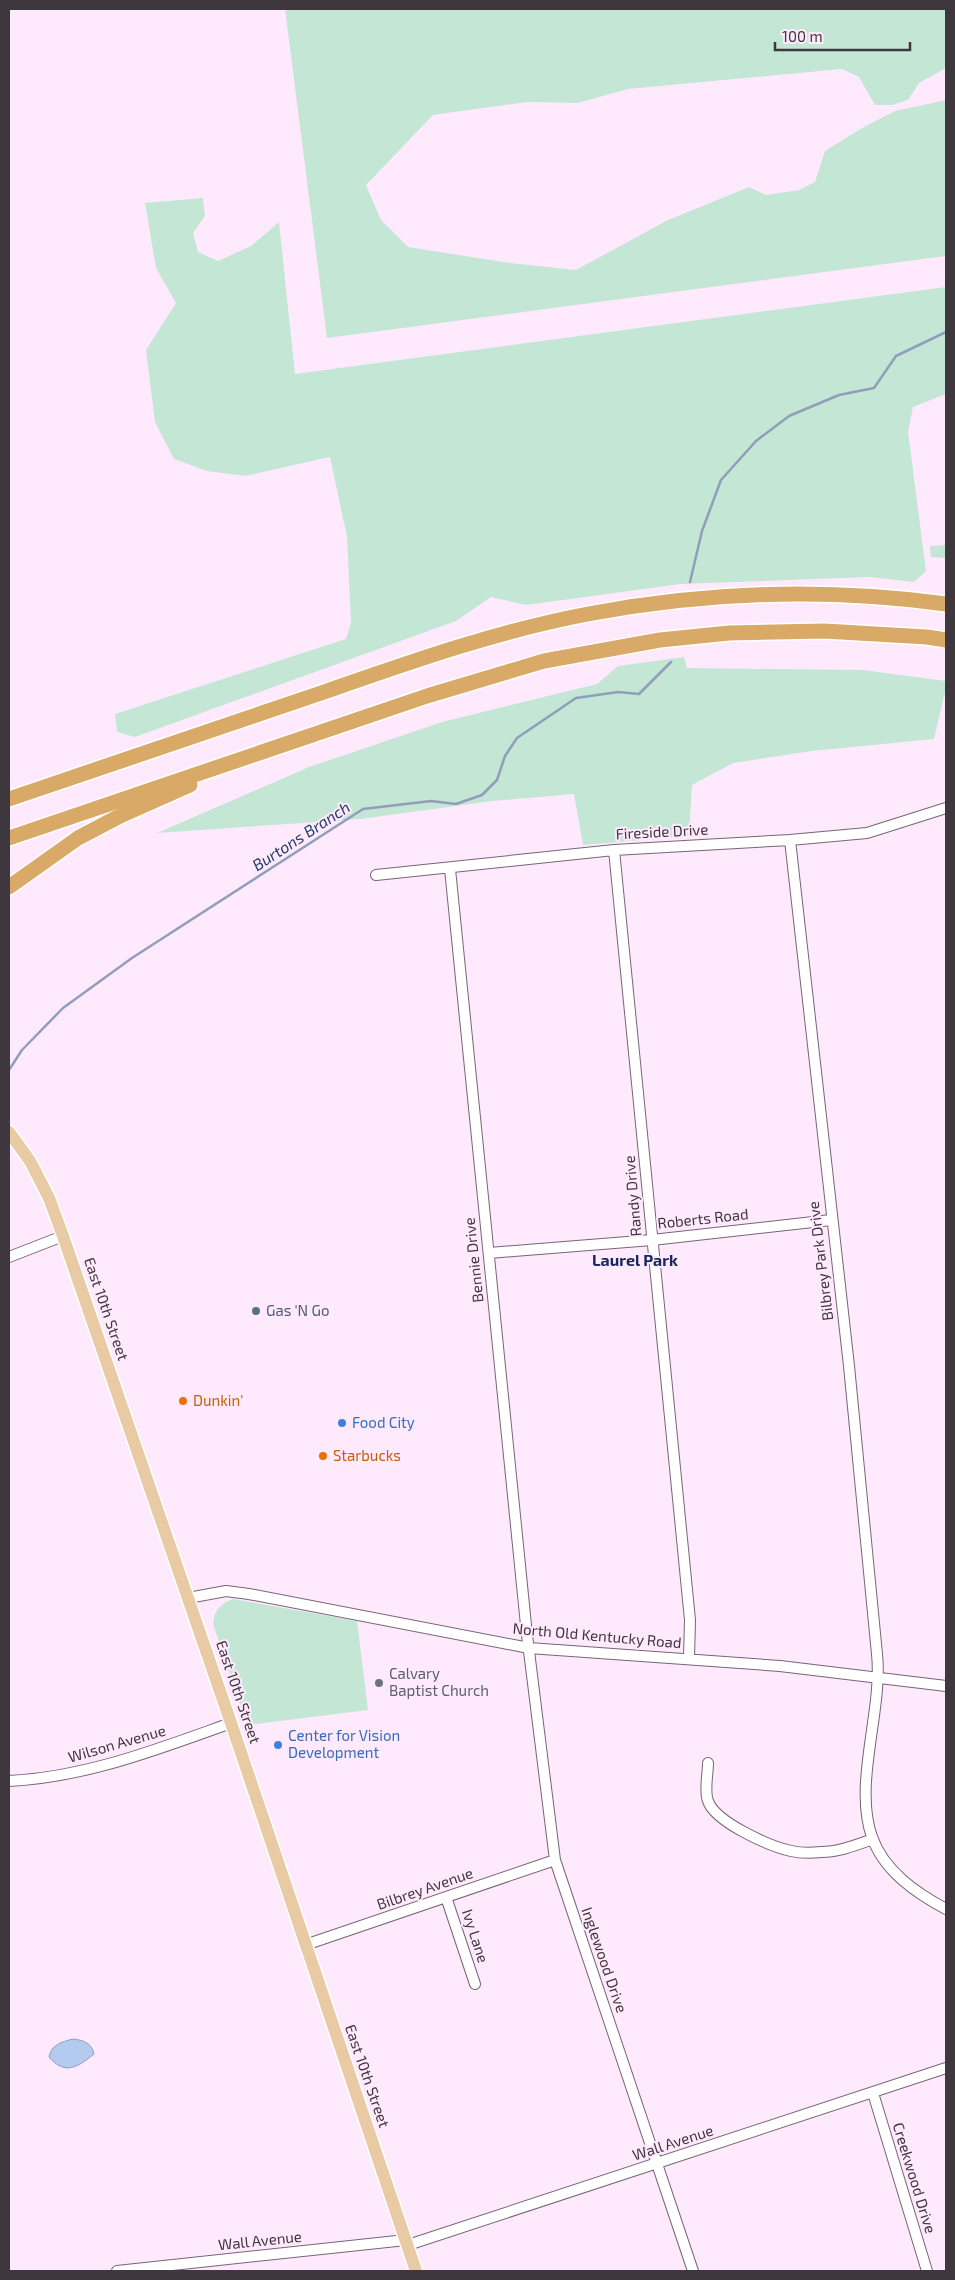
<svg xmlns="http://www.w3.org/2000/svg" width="955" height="2280" font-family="'Exo 2',sans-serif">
	<rect width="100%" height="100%" fill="#ffeafd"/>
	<!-- green -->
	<path fill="#c4e6d5" d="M 285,9 L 946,9 L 946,68 L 919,83 L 908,100 L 892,105 L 875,105 L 859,77 L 842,69 L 628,89 L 578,103 L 527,102 L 433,115 L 366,185 L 381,220 L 408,247 L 510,263 L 576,270 L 668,220 L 749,187 L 766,195 L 799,190 L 815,182 L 825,151 L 862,128 L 895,111 L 946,100 L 946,256 L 327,338 Z
		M 203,198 L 205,216 L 193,233 L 198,252 L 218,261 L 251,246 L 279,222 L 295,374 L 946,287 L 946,394 L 913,407 L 908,432 L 926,571 L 914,582 L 870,577 L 681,584 L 526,605 L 491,597 L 456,621 L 135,737 L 117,732 L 115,714 L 346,639 L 351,623 L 347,537 L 330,457 L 245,476 L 207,471 L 174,459 L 155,422 L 146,350 L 176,303 L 156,268 L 145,203 Z
		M 946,545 L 946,558 L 931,557 L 930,546 Z
		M 684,657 L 687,668 L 863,670 L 946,681 L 946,688 L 934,739 L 812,751 L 733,763 L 692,785 L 689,836 L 583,845 L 574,794 L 492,801 L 361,819 L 157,833 L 309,767 L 442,722 L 597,684 L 618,666 Z
		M 233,1599 L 357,1621 L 368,1710 L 247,1725 L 213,1624 C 214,1610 220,1604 233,1599 Z"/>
	<!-- water -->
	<path fill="#b4caef" stroke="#919eba" d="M 73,2039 C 83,2040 92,2043 94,2054 C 78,2067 65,2076 49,2057 C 51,2045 61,2042 73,2039 Z"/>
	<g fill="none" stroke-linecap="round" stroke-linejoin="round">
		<!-- stream -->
		<path stroke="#919eba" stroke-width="2.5" d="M 690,582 L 702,531 L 721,480 L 756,441 L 789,416 L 839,395 L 874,388 L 896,356 L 946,332
			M 9,1070 L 22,1050 L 63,1008 L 132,958 L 363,809 L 431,801 L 456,804 L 482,795 L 497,780 L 505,756 L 517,738 L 576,698 L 618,692 L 639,694 L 671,662"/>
		<!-- minor casing -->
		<g stroke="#776576" stroke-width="12">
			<path id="minor" d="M 790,840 C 808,1015 830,1190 849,1366 C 859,1462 868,1558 877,1654 C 883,1711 853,1783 872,1837 C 884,1871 916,1893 946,1909
				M 614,850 L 690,1620 L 689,1658
				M 450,869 L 527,1635 L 555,1860 L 693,2271
				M 376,875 L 614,850 L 790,840 L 867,833 L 946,808
				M 489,1253 L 652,1240 L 831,1220
				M 9,1257 L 63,1236
				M 188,1598 L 226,1591 L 249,1594 L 529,1648 L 780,1666 L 946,1686
				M 708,1763 C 708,1774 704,1791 708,1801 C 715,1822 769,1846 791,1851 C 800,1853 812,1853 821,1852 C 839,1852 856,1845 873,1839
				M 9,1781 C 87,1777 158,1749 231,1723
				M 446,1897 L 475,1984
				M 305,1945 L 555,1860
				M 873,2093 L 927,2271
				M 408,2245 L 946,2068
				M 117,2271 L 406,2240"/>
		</g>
		<!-- major casing -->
		<g stroke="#fff" stroke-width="15">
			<path id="major" d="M 9,1132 L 30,1161 L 49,1198 L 63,1236 L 231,1723 L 416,2271"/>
		</g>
		<!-- highway casing -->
		<g stroke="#fff" stroke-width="18">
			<path id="highway" d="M 9,799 C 115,763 221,727 327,691 C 413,661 498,631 588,614 C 705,592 828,588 946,604
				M 9,838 L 427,696 L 544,661 L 660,640 L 729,633 L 824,631 L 927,637 L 946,640
				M 9,887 L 78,838 L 118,817 L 190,785"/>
		</g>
		<!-- minor -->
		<use href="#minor" stroke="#fff" stroke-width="10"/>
		<!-- major -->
		<use href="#major" stroke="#e8cba4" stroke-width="12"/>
		<!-- highway -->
		<use href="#highway" stroke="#d9a968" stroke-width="15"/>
	</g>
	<!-- markers -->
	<circle fill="#5c6f8a" stroke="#ffeafd" stroke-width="2" cx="256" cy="1311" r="5"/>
	<g fill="#e8710a" stroke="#ffeafd" stroke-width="2">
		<circle cx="183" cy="1401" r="5"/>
		<circle cx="323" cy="1456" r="5"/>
	</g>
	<g fill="#3f7fe0" stroke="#ffeafd" stroke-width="2">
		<circle cx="342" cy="1423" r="5"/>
		<circle cx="278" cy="1745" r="5"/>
	</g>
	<circle fill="#6b7280" stroke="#ffeafd" stroke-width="2" cx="379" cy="1683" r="5"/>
	<g text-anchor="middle" stroke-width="4" stroke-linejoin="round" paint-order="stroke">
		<!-- street labels -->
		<g font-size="15" fill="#3f373e" stroke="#ffeafd">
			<text transform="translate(662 832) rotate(-3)" y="5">Fireside Drive</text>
			<text transform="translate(633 1196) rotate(-95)" y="5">Randy Drive</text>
			<text transform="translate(703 1219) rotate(-6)" y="5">Roberts Road</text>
			<text transform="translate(474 1260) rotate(-96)" y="5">Bennie Drive</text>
			<text transform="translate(821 1261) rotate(-97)" y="5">Bilbrey Park Drive</text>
			<text transform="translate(106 1309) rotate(71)" y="5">East 10th Street</text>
			<text transform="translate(597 1636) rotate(5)" y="5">North Old Kentucky Road</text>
			<text transform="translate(238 1692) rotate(71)" y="5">East 10th Street</text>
			<text transform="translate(117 1744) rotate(-16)" y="5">Wilson Avenue</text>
			<text transform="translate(425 1889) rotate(-19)" y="5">Bilbrey Avenue</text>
			<text transform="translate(475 1936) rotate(72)" y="5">Ivy Lane</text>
			<text transform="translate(604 1960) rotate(71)" y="5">Inglewood Drive</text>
			<text transform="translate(367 2076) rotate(71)" y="5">East 10th Street</text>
			<text transform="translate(673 2143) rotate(-18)" y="5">Wall Avenue</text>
			<text transform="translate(914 2178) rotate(73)" y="5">Creekwood Drive</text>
			<text transform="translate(260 2241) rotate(-6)" y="5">Wall Avenue</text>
		</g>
		<!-- service labels -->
		<g font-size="15" fill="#4e5e75" stroke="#ffeafd" text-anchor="start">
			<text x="266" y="1316">Gas 'N Go</text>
		</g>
		<!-- food labels -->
		<g font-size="15" fill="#c56008" stroke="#ffeafd" text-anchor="start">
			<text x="193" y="1406">Dunkin'</text>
			<text x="333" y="1461">Starbucks</text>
		</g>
		<!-- shop labels -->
		<g font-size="15" fill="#366cbe" stroke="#ffeafd" text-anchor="start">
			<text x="352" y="1428">Food City</text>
			<text x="288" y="1741">Center for Vision<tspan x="288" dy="17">Development</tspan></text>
		</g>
		<!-- worship labels -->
		<g font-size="15" fill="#5b616d" stroke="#ffeafd" text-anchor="start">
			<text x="389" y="1679">Calvary<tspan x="389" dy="17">Baptist Church</tspan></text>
		</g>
		<!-- water labels -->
		<g font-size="16" font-style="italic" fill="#223c6b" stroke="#ffeafd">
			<text transform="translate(301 836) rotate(-33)" y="6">Burtons Branch</text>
		</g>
		<!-- neighbourhood labels -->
		<g font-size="16" font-weight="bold" fill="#192860" stroke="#ffeafd">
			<text x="635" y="1266">Laurel Park</text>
		</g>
	</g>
	<!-- border -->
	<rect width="955" height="2280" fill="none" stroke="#3f373e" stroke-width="20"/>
	<!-- scale -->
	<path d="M775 42v8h135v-8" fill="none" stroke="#3f373e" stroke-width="2.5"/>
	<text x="782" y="42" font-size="15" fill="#3f373e" stroke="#ffeafd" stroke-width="4" paint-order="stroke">100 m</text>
</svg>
